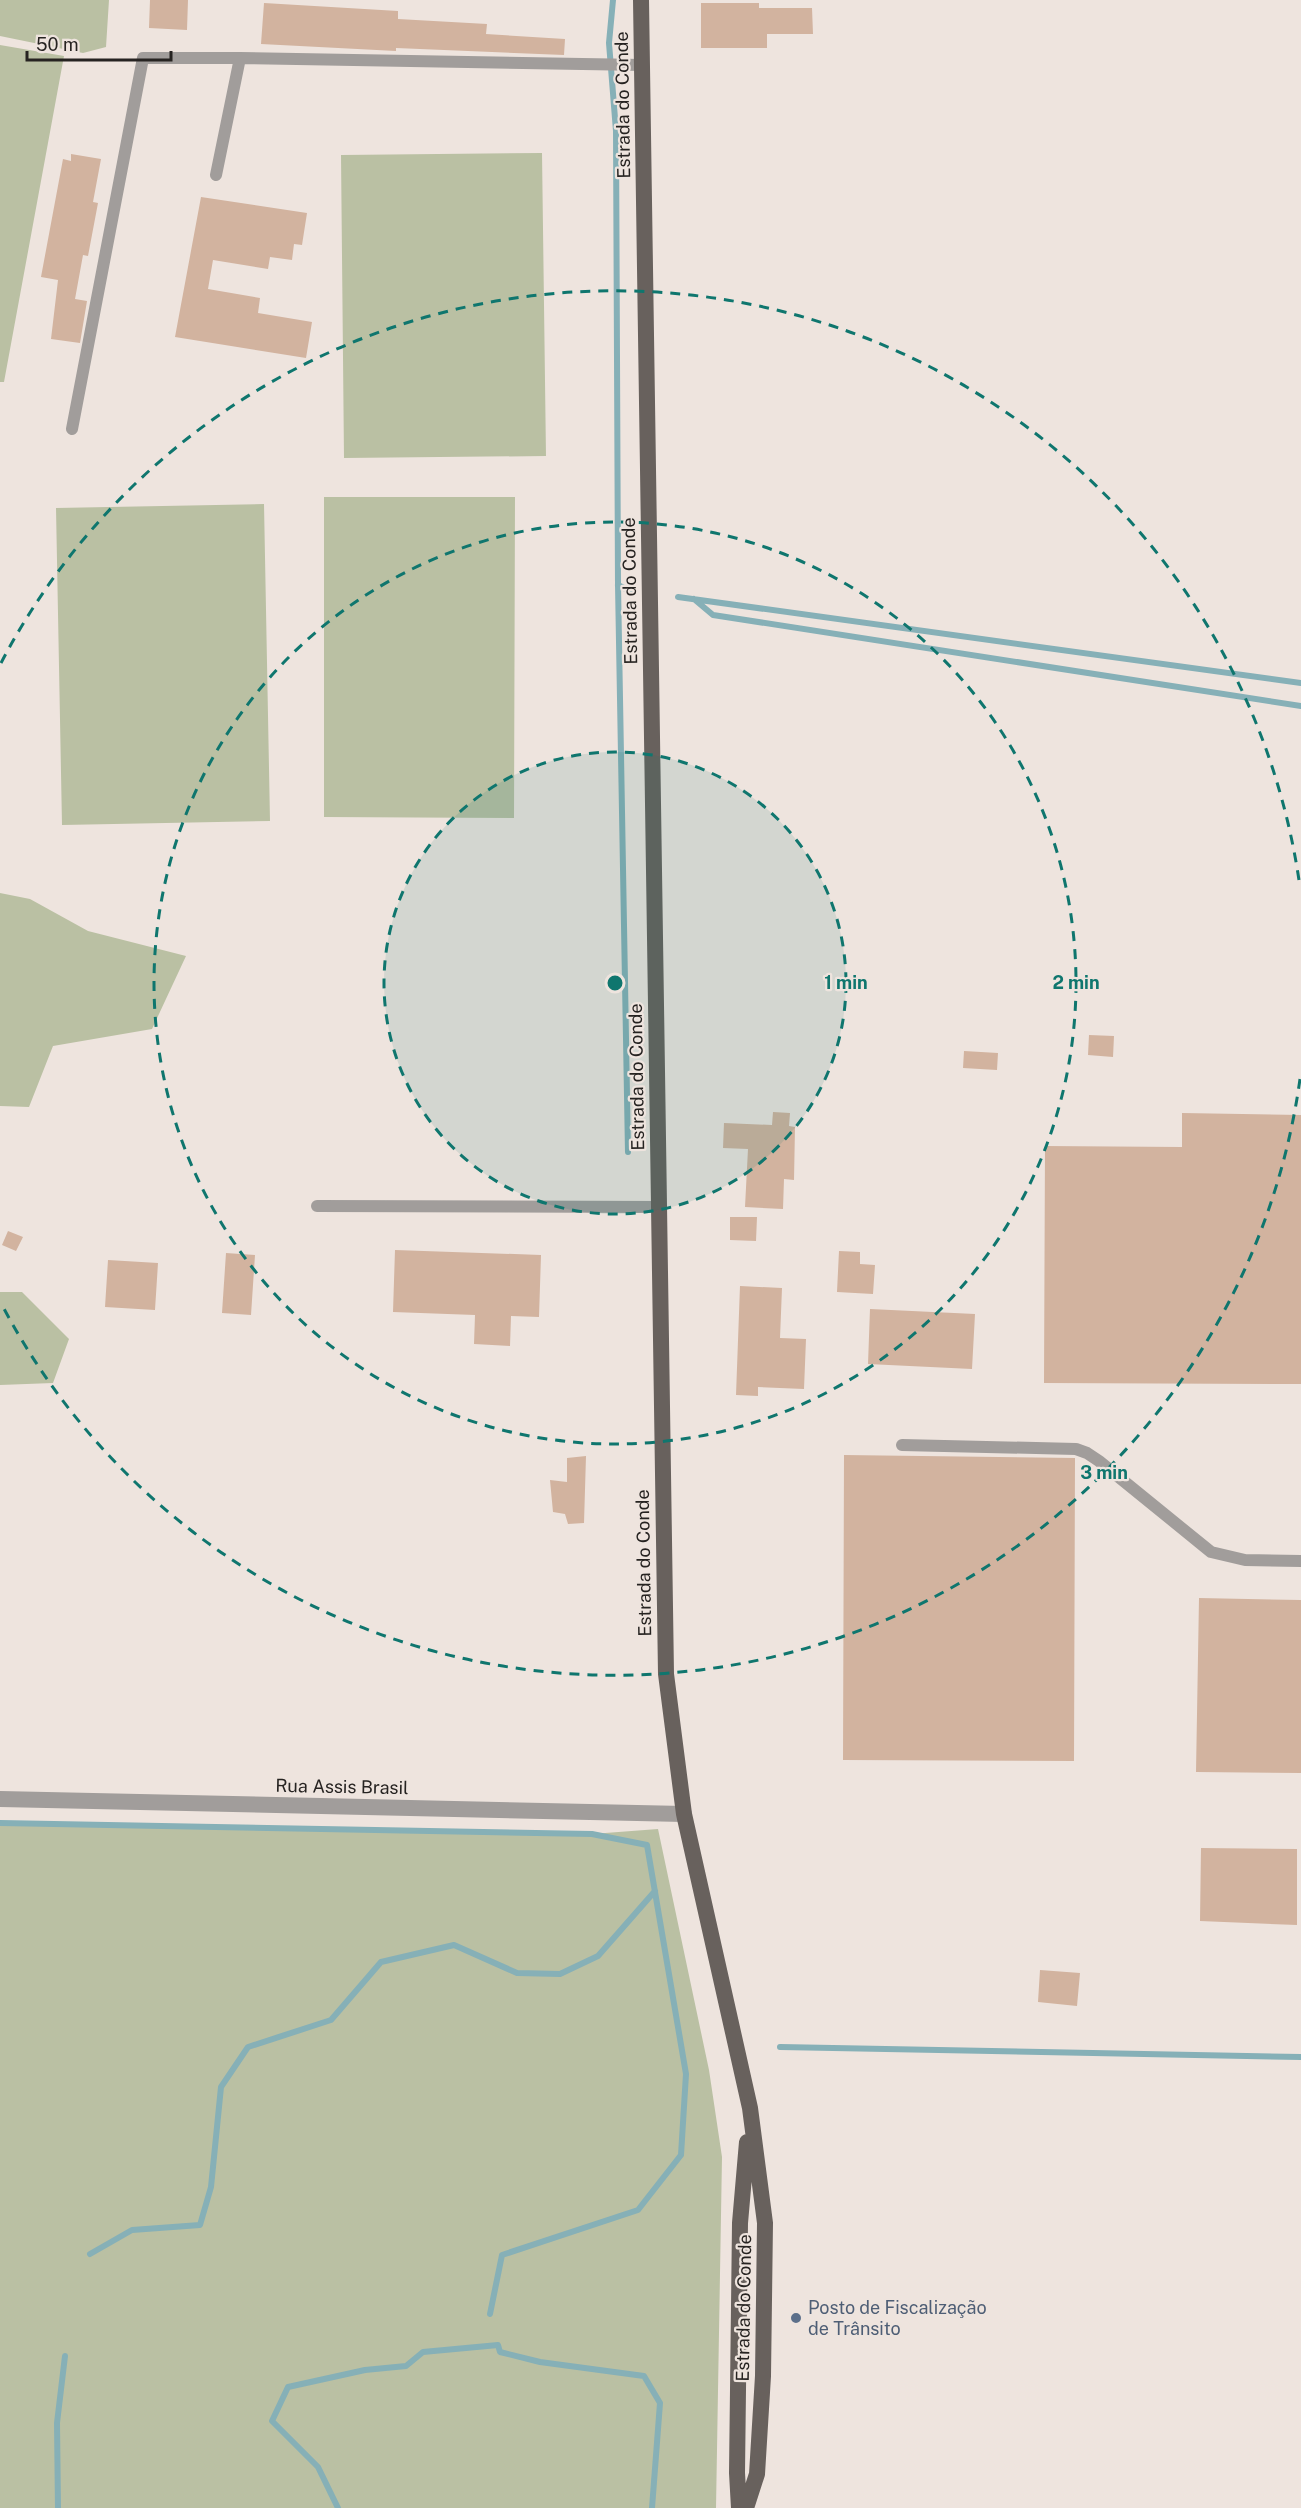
<svg xmlns="http://www.w3.org/2000/svg" width="1301" height="2508" font-family="'Public Sans',sans-serif">
	<rect width="100%" height="100%" fill="#eee4de"/>
	<!-- green -->
	<path fill="#bac0a3" d="M 0,0 L 109,0 L 106,47 L 83,53 L 0,36 Z
		M 0,45 L 64,56 L 4,382 L 0,382 Z
		M 542,153 L 546,456 L 344,458 L 341,155 Z
		M 324,497 L 515,497 L 514,818 L 324,817 Z
		M 264,504 L 270,821 L 62,825 L 56,508 Z
		M 0,893 L 30,899 L 88,931 L 186,956 L 152,1029 L 53,1046 L 29,1107 L 0,1106 Z
		M 0,1292 L 22,1292 L 69,1339 L 53,1383 L 0,1385 Z
		M 0,1823 L 592,1834 L 658,1829 L 709,2070 L 722,2157 L 716,2508 L 0,2508 Z"/>
	<g fill="none" stroke-linecap="round" stroke-linejoin="round">
		<!-- stream -->
		<path stroke="#86b0b7" stroke-width="6" d="M 613,0 L 609,43 L 616,131 L 618,585 L 628,1152
			M 618,585 L 630,591
			M 678,597 L 1301,683
			M 694,599 L 713,615 L 1301,706
			M 0,1823 L 592,1834 L 647,1845 L 686,2074 L 681,2155 L 638,2210 L 502,2255 L 490,2314
			M 780,2047 L 1301,2057
			M 90,2254 L 132,2230 L 200,2225 L 211,2187 L 221,2087 L 248,2047 L 331,2020 L 381,1962 L 454,1945 L 517,1973 L 560,1974 L 598,1956 L 655,1891
			M 58,2508 L 57,2423 L 65,2356
			M 338,2508 L 318,2467 L 272,2421 L 288,2387 L 365,2370 L 406,2366 L 423,2352 L 498,2345 L 500,2352 L 540,2362 L 644,2376 L 660,2403 L 652,2508"/>
	</g>
	<!-- building -->
	<path fill="#d2b39f" d="M 150,0 L 188,0 L 187,30 L 149,28 Z
		M 264,3 L 398,11 L 398,19 L 487,24 L 486,34 L 565,39 L 564,55 L 396,48 L 396,51 L 261,44 Z
		M 701,3 L 759,3 L 759,8 L 812,8 L 813,34 L 767,34 L 767,48 L 701,48 Z
		M 71,154 L 101,159 L 93,202 L 98,203 L 88,256 L 83,255 L 75,299 L 87,301 L 80,343 L 51,339 L 58,280 L 41,277 L 63,159 L 71,161 Z
		M 201,197 L 307,213 L 302,245 L 294,244 L 292,260 L 270,257 L 268,269 L 213,260 L 208,289 L 260,298 L 258,313 L 312,322 L 306,358 L 175,337 Z
		M 1089,1035 L 1114,1036 L 1113,1057 L 1088,1055 Z
		M 964,1051 L 998,1053 L 997,1070 L 963,1068 Z
		M 773,1112 L 790,1113 L 789,1126 L 795,1127 L 794,1180 L 784,1179 L 783,1209 L 745,1207 L 748,1149 L 723,1148 L 724,1123 L 772,1125 Z
		M 1182,1113 L 1301,1115 L 1301,1384 L 1044,1383 L 1045,1146 L 1182,1147 Z
		M 730,1217 L 757,1217 L 756,1241 L 730,1240 Z
		M 8,1231 L 23,1237 L 16,1251 L 2,1245 Z
		M 395,1250 L 541,1255 L 539,1317 L 511,1316 L 510,1346 L 474,1344 L 475,1315 L 393,1312 Z
		M 839,1251 L 860,1252 L 860,1264 L 875,1265 L 873,1294 L 837,1292 Z
		M 226,1253 L 255,1255 L 251,1315 L 222,1313 Z
		M 108,1260 L 158,1263 L 155,1310 L 105,1307 Z
		M 740,1286 L 782,1288 L 780,1338 L 806,1339 L 804,1389 L 758,1387 L 758,1396 L 736,1395 Z
		M 870,1309 L 975,1314 L 972,1369 L 868,1364 Z
		M 844,1455 L 1075,1458 L 1074,1761 L 843,1760 Z
		M 586,1456 L 584,1523 L 568,1524 L 565,1514 L 553,1512 L 550,1480 L 567,1482 L 567,1458 Z
		M 1199,1598 L 1301,1600 L 1301,1773 L 1196,1772 Z
		M 1201,1848 L 1297,1849 L 1297,1925 L 1200,1921 Z
		M 1040,1970 L 1080,1973 L 1077,2006 L 1038,2002 Z"/>
	<g fill="none" stroke-linecap="round" stroke-linejoin="round">
		<!-- service -->
		<path stroke="#a19d9b" stroke-width="12" d="M 216,175 L 240,58 L 642,65
			M 72,429 L 143,58 L 240,58
			M 317,1206 L 658,1207
			M 902,1445 L 1076,1449 L 1087,1453 L 1099,1461 L 1211,1552 L 1245,1560 L 1301,1561"/>
		<!-- tertiary -->
		<path stroke="#a19d9b" stroke-width="16" d="M 0,1799 L 684,1814"/>
		<!-- primary -->
		<path stroke="#68615d" stroke-width="16" d="M 641,0 L 666,1674 L 684,1814 L 750,2108 L 765,2223 L 763,2376 L 757,2474 L 746,2508
			M 739,2508 L 737,2473 L 740,2223 L 747,2142"/>
	</g>
	<!-- distance rings -->
	<circle cx="615" cy="983" r="231" fill="#0f766e" fill-opacity=".12"/>
	<g fill="none" stroke="#0f766e" stroke-width="3" stroke-dasharray="10 8">
		<circle cx="615" cy="983" r="231"/>
		<circle cx="615" cy="983" r="461"/>
		<path d="M1300 1079A692 692 0 0 1 1 1303M1 663A692 692 0 0 1 1300 887"/>
	</g>
	<!-- markers -->
	<circle fill="#5c6f8a" stroke="#eee4de" stroke-width="2" cx="796" cy="2318" r="6"/>
	<g text-anchor="middle" stroke-width="4.5" stroke-linejoin="round" paint-order="stroke">
		<!-- street labels -->
		<g font-size="18" fill="#262321" stroke="#eee4de">
			<text transform="translate(623 105) rotate(-91)" y="6">Estrada do Conde</text>
			<text transform="translate(630 591) rotate(-91)" y="6">Estrada do Conde</text>
			<text transform="translate(637 1077) rotate(-91)" y="6">Estrada do Conde</text>
			<text transform="translate(644 1563) rotate(-91)" y="6">Estrada do Conde</text>
			<text transform="translate(342 1787) rotate(1)" y="6">Rua Assis Brasil</text>
			<text transform="translate(744 2308) rotate(-89)" y="6">Estrada do Conde</text>
		</g>
		<!-- service labels -->
		<g font-size="18" fill="#4e5e75" stroke="#eee4de" text-anchor="start">
			<text x="808" y="2314">Posto de Fiscalização<tspan x="808" dy="21">de Trânsito</tspan></text>
		</g>
	</g>
	<circle cx="615" cy="983" r="9" fill="#0f766e" stroke="#eee4de" stroke-width="3"/>
	<g font-size="18" text-anchor="middle" font-weight="bold" fill="#0f766e" stroke="#eee4de" stroke-width="4.5" stroke-linejoin="round" paint-order="stroke">
		<text x="846" y="989">1 min</text>
		<text x="1076" y="989">2 min</text>
		<text x="1104" y="1479">3 min</text>
	</g>
	<!-- scale -->
	<path d="M27 51v9h144v-9" fill="none" stroke="#262321" stroke-width="3"/>
	<text x="36" y="51" font-size="18" fill="#262321" stroke="#eee4de" stroke-width="4.5" paint-order="stroke">50 m</text>
</svg>
